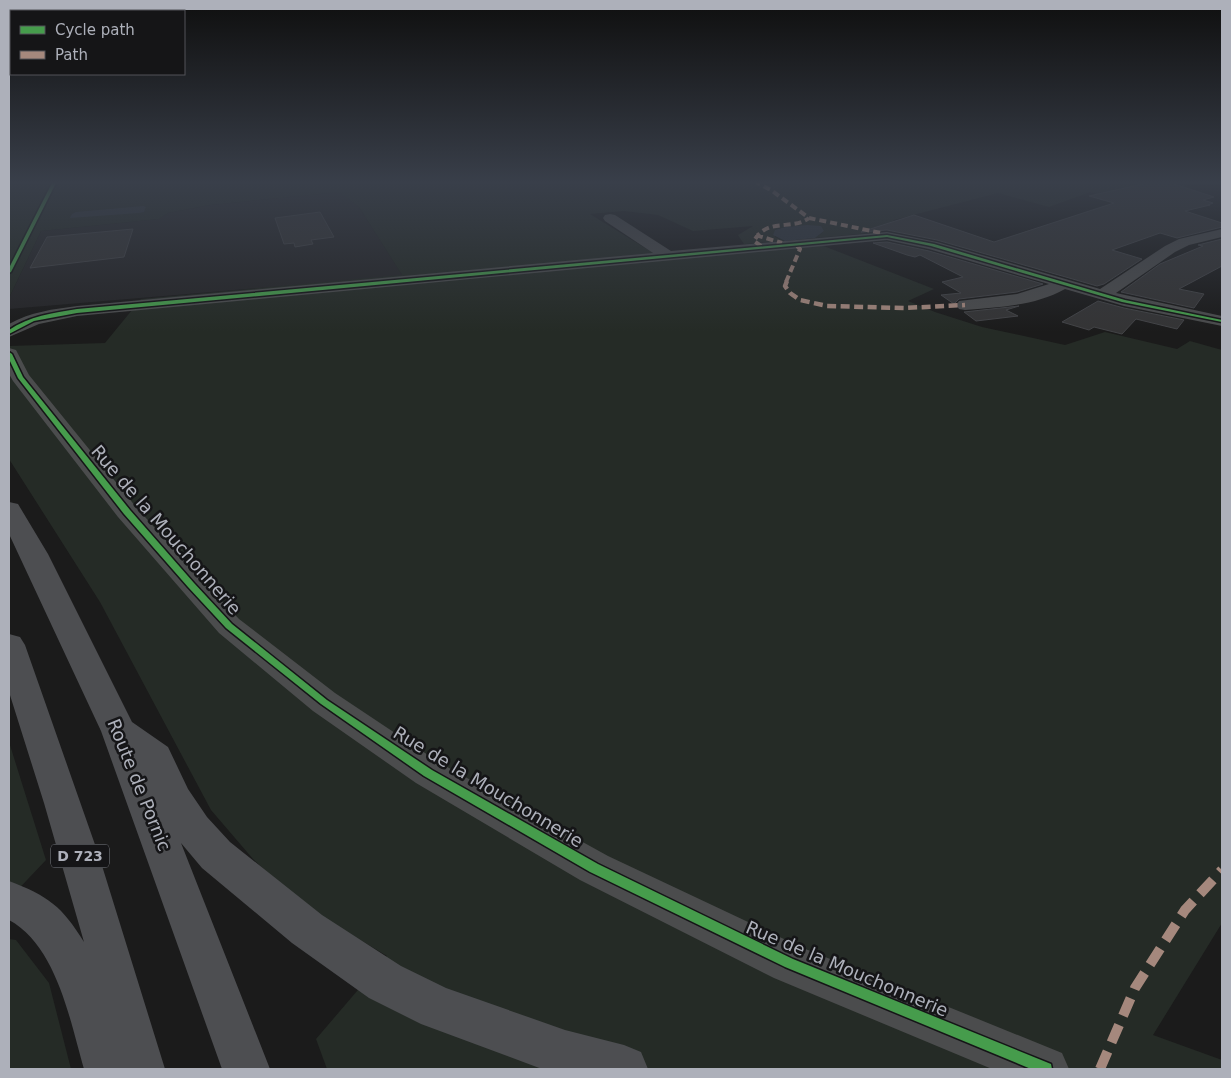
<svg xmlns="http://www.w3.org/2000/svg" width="1231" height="1078" font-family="'DejaVu Sans',sans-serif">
	<rect width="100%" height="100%" fill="#1b1b1b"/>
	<!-- built -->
	<path fill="#252527" d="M 340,192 L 359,207 L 403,276 L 9,309 L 9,298 L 41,231 L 158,219 L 168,213 L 210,205 Z"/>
	<!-- green -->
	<path fill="#252b26" d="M 9,181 L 1211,181 L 1146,193 L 1121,202 L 1090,192 L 1049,207 L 998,193 L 894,220 L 881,232 L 815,238 L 824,231 C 806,226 793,223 775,230 L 775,237 L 785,241 L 744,244 L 738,235 L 753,226 L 693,231 L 658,215 L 624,211 L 590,214 L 663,259 L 816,243 L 934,289 L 908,301 L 935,312 L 982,327 L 1065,345 L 1105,332 L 1177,349 L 1190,341 L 1222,350 L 1222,923 L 1153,1035 L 1222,1060 L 1222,1069 L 327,1069 L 316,1039 L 387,956 L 304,906 L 253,859 L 211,810 L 100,602 L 9,459 L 9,346 L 105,343 L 141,299 L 402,275 L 359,207 L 339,192 L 210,205 L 168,213 L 159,219 L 41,231 L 9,298 Z
		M 9,742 L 46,860 L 9,899 Z
		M 9,939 L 16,940 L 49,983 L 71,1069 L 9,1069 Z"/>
	<!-- water -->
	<path fill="#30363e" d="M 143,206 L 146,207 L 144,212 L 139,213 L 70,218 L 72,214 L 76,212 Z
		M 807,225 L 821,226 L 824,231 L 815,238 L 785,241 L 773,235 L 775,230 L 785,227 Z"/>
	<!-- building -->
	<path fill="#343435" stroke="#434447" d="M 1152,182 L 1159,184 L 1168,182 L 1214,197 L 1203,200 L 1213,203 L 1208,205 L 1210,205 L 1185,211 L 1222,223 L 1222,227 L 1177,238 L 1160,233 L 1112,250 L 1142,259 L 1104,284 L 1097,286 L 937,240 L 887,230 L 861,232 L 914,215 L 994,242 L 1114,203 L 1089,196 Z
		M 320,212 L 334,237 L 311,240 L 313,244 L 295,247 L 294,243 L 284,244 L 275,218 Z
		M 133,229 L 124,257 L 30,268 L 47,237 Z
		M 1222,239 L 1222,266 L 1179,289 L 1204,294 L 1194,308 L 1121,292 L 1160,264 L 1203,246 L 1198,245 Z
		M 887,242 L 929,251 L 1043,284 L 1017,292 L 959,299 L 954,304 L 941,295 L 961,293 L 942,282 L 963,277 L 920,255 L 915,257 L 907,255 L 873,243 Z
		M 1098,301 L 1124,308 L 1184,320 L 1177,329 L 1136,319 L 1122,334 L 1094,327 L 1089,330 L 1062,322 Z
		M 1019,306 L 1006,310 L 1018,316 L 976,321 L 964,312 Z"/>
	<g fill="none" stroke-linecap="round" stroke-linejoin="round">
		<!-- minor -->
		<path fill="#4b4c4d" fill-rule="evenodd" d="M 610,214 L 615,215 L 671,251 L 887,232 L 937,242 L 1100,289 L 1165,246 L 1179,239 L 1222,229 L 1222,237 L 1189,245 L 1175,252 L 1116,293 L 1222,316 L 1222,326 L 1124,306 L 1065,289 C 1035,306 999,307 965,310 L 959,309 L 956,305 L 959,301 L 1017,294 L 1049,284 L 929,249 L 887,240 L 77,316 L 39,324 L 9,337 L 9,324 C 30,312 54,309 77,306 L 653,253 L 605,221 L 603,218 L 605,215 Z
			M 9,348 L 16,350 L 29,375 L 136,507 L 201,579 L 239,619 L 335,693 L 440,763 L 608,856 L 803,948 L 1062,1053 L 1069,1069 L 992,1069 L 774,978 L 580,880 L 416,783 L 313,711 L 219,633 L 118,517 L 13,381 L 9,374 Z"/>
		<!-- highway -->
		<path fill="#4d4e51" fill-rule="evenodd" d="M 9,502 L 18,504 L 48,554 L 132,722 L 168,747 L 188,789 L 207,817 L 230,842 L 322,915 L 401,966 L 446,988 L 565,1030 L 624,1045 L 641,1052 L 648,1069 L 542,1069 L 421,1024 L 369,998 L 292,943 L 202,868 L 181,843 L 270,1069 L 222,1069 L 101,731 L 9,534 Z
			M 9,634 L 20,637 L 25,645 L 99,856 L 165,1069 L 84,1069 C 70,1021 57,946 9,920 L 9,881 C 48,896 62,906 84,942 L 44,803 L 9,692 Z"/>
		<!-- quiet-far2 -->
		<path stroke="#a5887d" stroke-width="4" stroke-dasharray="7 4" stroke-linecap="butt" d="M 754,181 L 771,190 L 809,218 L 881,233
			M 756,235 L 782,243
			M 761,246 L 754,241 C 767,217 792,231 809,218
			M 786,282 L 800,249 L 795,244"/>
		<!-- quiet-far1 -->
		<path stroke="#a5887d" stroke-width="4.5" stroke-dasharray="9 4.5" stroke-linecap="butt" d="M 787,281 L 785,286 L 790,293 L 800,300 L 827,306 L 904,308 L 965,305"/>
		<!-- quiet -->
		<path stroke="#a5887d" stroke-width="10" stroke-dasharray="19 10" stroke-linecap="butt" d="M 1100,1069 L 1135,988 L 1185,910 L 1222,870"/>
		<!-- cycleway casing -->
		<g stroke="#151517" stroke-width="3">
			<path id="cycleway" d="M 53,181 L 57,181 L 11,272 L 9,273 L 9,268 Z
				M 887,235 L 934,244 L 1125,300 L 1222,320 L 1222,322 L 1122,302 L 931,246 L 887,237 L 77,313 L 34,321 L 9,334 L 9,330 C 29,316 53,313 77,309 Z
				M 9,352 L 12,354 L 23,377 L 130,510 L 194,583 L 232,624 L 327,700 L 432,770 L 598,864 L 793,959 L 1051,1064 L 1052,1069 L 1031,1069 L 785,967 L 590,872 L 424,776 L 321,704 L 226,628 L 188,587 L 124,514 L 18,378 L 9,359 Z"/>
		</g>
		<!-- cycleway -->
		<use href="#cycleway" fill="#469c4c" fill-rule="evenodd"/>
	</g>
	<!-- sky -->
	<linearGradient id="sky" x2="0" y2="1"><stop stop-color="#0f0f0f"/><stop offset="0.55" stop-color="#393f4a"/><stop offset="1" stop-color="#393f4a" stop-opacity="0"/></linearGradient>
	<rect width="1231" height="332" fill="url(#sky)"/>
	<g text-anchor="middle" stroke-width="5" stroke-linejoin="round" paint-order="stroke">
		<!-- shield labels -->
		<rect fill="#151517" stroke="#7f8289" stroke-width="1" x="51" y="844.5" width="58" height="23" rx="4"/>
		<g font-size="14" font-weight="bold" fill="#adb0ba">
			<text x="80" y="861">D 723</text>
		</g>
		<!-- near-street labels -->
		<g font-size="18" fill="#adb0ba" stroke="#151517">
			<text transform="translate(166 530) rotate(49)" y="6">Rue de la Mouchonnerie</text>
			<text transform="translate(139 785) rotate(68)" y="6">Route de Pornic</text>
			<text transform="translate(488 787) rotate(31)" y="6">Rue de la Mouchonnerie</text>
			<text transform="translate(847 969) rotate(23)" y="6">Rue de la Mouchonnerie</text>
		</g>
	</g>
	<!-- border -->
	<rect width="1231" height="1078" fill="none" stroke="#adb0ba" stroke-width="20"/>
	<!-- legend -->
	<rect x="10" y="10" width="175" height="65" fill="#151517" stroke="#525358"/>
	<rect x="20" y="26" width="25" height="8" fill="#469c4c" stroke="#525358"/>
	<text x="55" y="35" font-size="15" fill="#adb0ba">Cycle path</text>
	<rect x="20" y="51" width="25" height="8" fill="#a5887d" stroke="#525358"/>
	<text x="55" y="60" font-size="15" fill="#adb0ba">Path</text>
</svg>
